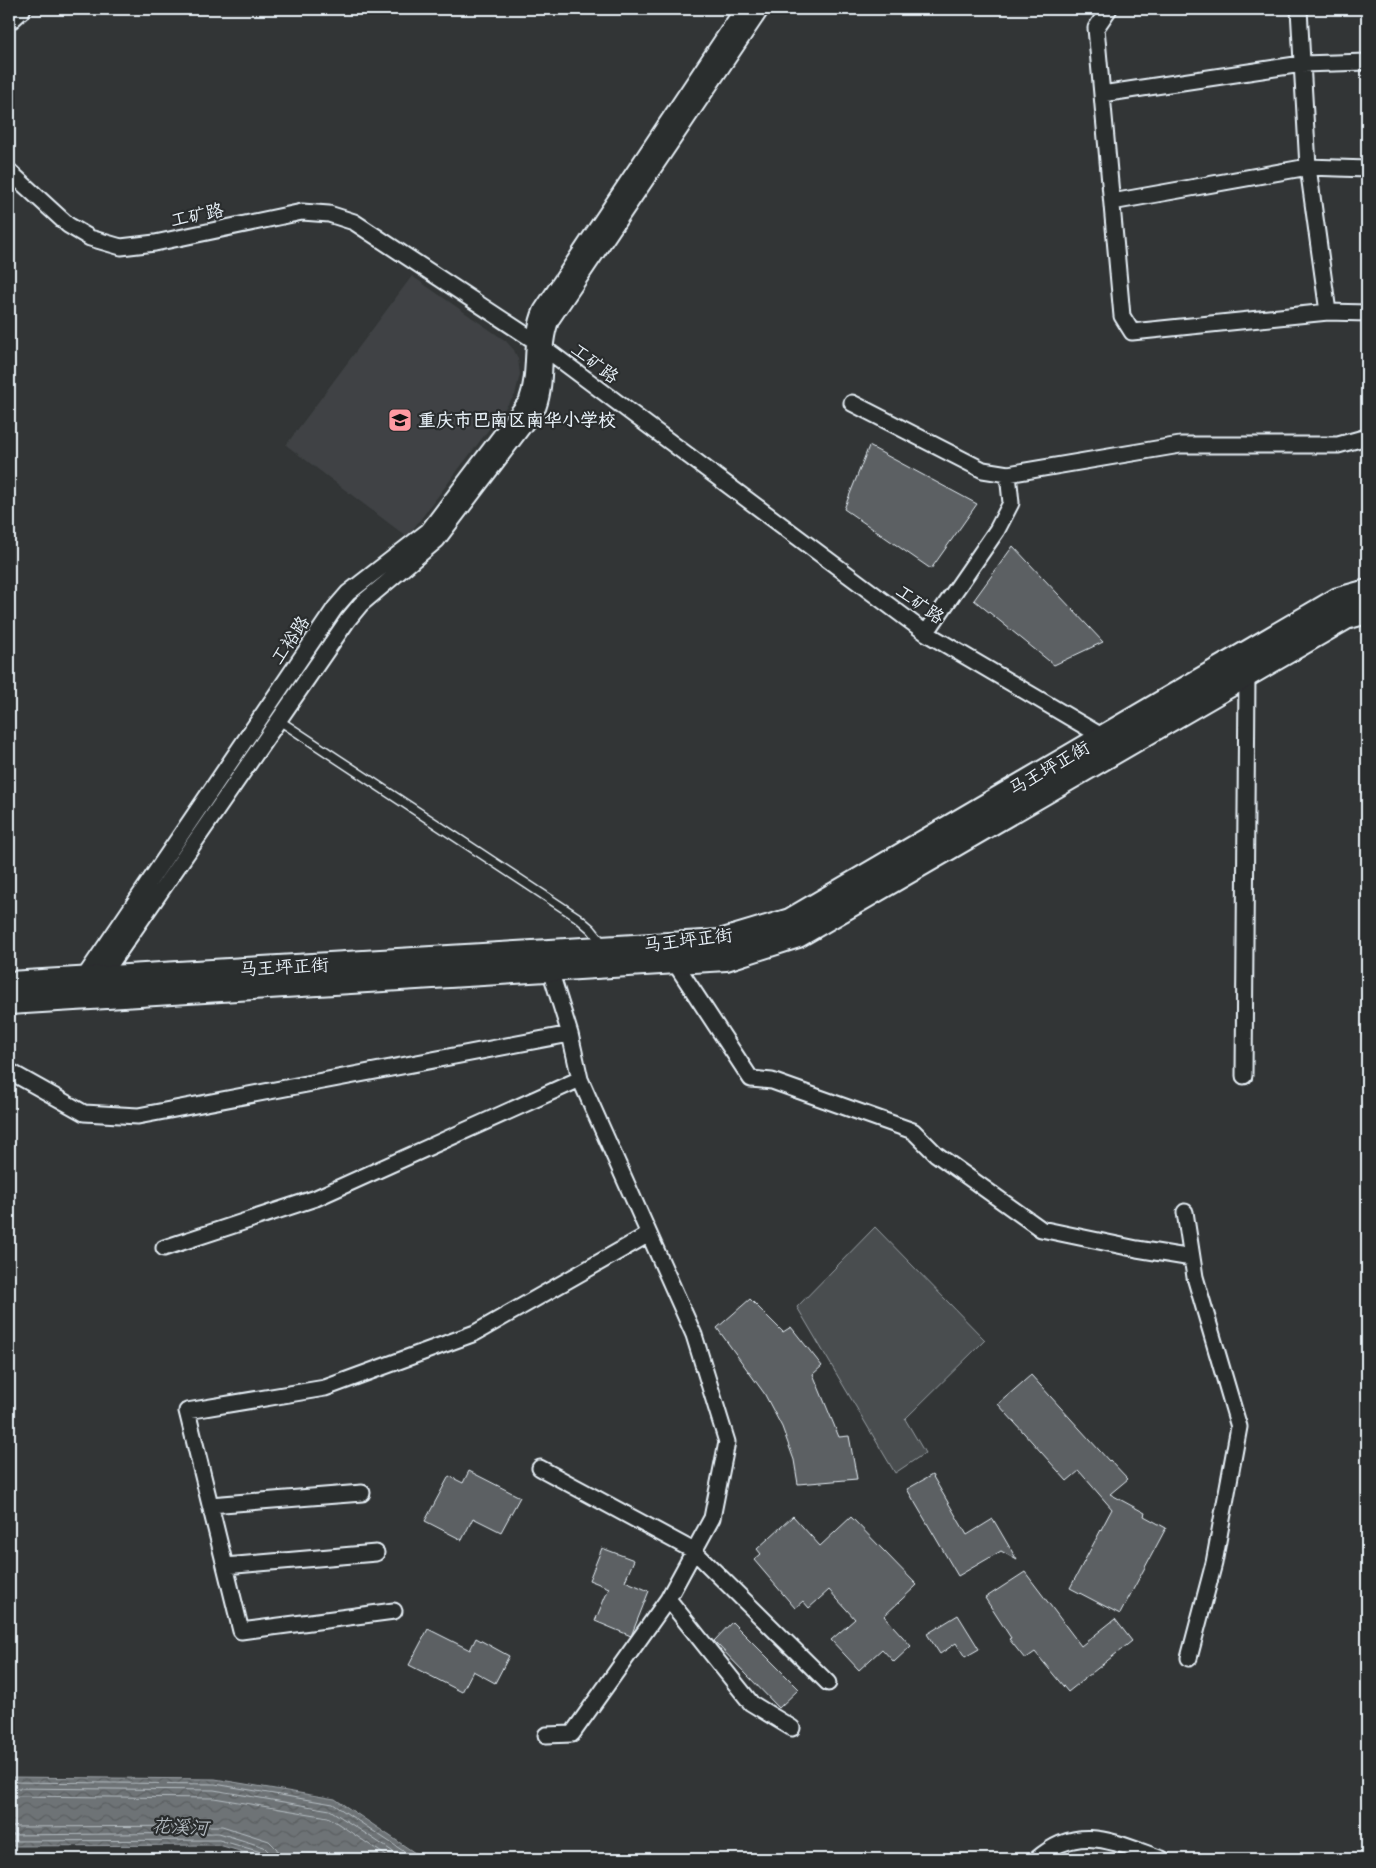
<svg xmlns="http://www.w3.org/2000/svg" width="1376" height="1868" font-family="'Indie Flower','LXGW WenKai TC',sans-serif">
	<defs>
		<pattern id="water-waves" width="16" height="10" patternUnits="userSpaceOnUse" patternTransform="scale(1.25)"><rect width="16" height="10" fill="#6e7376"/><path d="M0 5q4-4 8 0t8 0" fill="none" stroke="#5a5e60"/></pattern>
	</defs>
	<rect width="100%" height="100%" fill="#323536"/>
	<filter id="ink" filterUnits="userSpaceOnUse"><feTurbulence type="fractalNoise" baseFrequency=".02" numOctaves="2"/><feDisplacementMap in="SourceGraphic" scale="10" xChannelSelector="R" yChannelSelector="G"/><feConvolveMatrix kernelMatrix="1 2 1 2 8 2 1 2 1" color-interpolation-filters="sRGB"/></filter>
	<g filter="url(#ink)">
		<!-- built -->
		<path fill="#3f4244" d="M 412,276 L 506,341 L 514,350 L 518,359 L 520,374 L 515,395 L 407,537 L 286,445 Z"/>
		<!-- pitch -->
		<path fill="#494d4f" stroke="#989fa4" d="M 875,1227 L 985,1340 L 905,1419 L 925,1453 L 895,1473 L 797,1307 Z"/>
		<!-- water -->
		<path fill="url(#water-waves)" stroke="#9fa5aa" d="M 9,1777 L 215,1779 L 335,1799 L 424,1859 L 267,1859 L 219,1845 L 9,1846 Z"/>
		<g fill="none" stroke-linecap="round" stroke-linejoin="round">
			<!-- shore -->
			<path stroke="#b7bfc4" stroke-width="1" d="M 9,1782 L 215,1784 L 333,1804 L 415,1859
				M 9,1788 L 214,1790 L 330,1810 L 404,1859
				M 9,1796 L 214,1798 L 328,1817 L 391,1859
				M 9,1827 L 222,1826 L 269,1841 L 277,1849 L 278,1859
				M 9,1835 L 219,1833 L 264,1847 L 269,1852 L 271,1859
				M 9,1841 L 219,1840 L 261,1852 L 264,1855 L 265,1859"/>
		</g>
		<!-- building -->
		<path fill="#5c6063" stroke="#e8f1f8" d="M 869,446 L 977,504 L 931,569 L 844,509 Z
			M 1013,546 L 1103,642 L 1054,665 L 974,600 Z
			M 750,1299 L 783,1332 L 791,1327 L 822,1366 L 813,1374 L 839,1437 L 849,1436 L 857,1479 L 798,1484 L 794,1460 L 782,1427 L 764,1393 L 717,1328 Z
			M 1031,1375 L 1109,1461 L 1110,1460 L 1128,1479 L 1110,1494 L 1145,1513 L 1144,1516 L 1166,1528 L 1120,1614 L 1070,1588 L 1112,1509 L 1079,1471 L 1067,1481 L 998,1404 Z
			M 469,1471 L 520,1497 L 501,1532 L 473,1518 L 462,1540 L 425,1521 L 449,1476 L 463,1483 Z
			M 932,1475 L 967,1535 L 993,1519 L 1017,1560 L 1001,1551 L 958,1576 L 907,1489 Z
			M 793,1516 L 820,1546 L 851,1517 L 917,1585 L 884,1616 L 911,1646 L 894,1662 L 882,1649 L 859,1670 L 831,1640 L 855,1619 L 829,1590 L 809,1608 L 803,1601 L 795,1608 L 754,1560 L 761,1554 L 757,1549 Z
			M 602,1548 L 634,1560 L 625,1581 L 649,1591 L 631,1636 L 595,1621 L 609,1588 L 589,1580 Z
			M 1025,1572 L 1081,1646 L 1115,1619 L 1132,1641 L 1068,1692 L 1035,1652 L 1025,1659 L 1009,1639 L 1011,1638 L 985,1598 Z
			M 958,1615 L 979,1649 L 965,1657 L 956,1643 L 940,1654 L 927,1634 Z
			M 732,1622 L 799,1689 L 779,1708 L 714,1641 Z
			M 428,1629 L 470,1650 L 476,1638 L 509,1656 L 495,1683 L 473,1671 L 462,1692 L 409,1665 Z"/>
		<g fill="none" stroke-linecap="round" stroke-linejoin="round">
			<!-- lane casing -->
			<g stroke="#e8f1f8" stroke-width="11">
				<path id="lane" d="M 280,721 L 577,917 L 591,929 L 604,945"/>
			</g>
			<!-- street casing -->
			<g stroke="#e8f1f8" stroke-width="19">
				<path id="street" d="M 1109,9 L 1096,28 L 1122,316 L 1132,332 L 1328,312 L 1367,313
					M 1299,9 L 1308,167 L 1328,312
					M 1102,94 L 1302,64 L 1367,62
					M 9,171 L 68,225 L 90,238 L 121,247 L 155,243 L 302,212 L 329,214 L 354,222 L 535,341 L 926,633 L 1110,741
					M 1112,202 L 1308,167 L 1367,169
					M 852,403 L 983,470 L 1008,474 L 1180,445 L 1338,445 L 1367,437
					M 926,633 L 997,530 L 1011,503 L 1008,474
					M 675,963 L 751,1079 L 772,1081 L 913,1131 L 936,1154 L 1041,1229 L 1137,1249 L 1192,1258
					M 101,978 L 347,621 L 361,604 L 437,540 L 538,407 C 548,379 540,348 551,320 L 761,9
					M 83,979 L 335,608 L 348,593 L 428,531 L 527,401 C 538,371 529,339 542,310 L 743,9
					M 9,1071 L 84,1113 L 138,1116 L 570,1034
					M 1244,1076 L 1247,674
					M 1185,1212 L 1195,1277 L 1239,1427 L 1214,1563 L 1189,1658
					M 164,1248 L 316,1198 L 580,1079
					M 540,1468 L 694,1551 L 828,1683
					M 210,1505 L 362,1493
					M 225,1566 L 376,1553
					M 668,1599 L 751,1703 L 792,1728
					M 394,1611 L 241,1631 L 187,1411 L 325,1388 L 475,1333 L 649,1234
					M 546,1735 L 572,1734 L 668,1599 L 712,1518 L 727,1442 L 694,1335 L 580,1079 L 570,1034 L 550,970
					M 1037,1859 C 1079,1822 1115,1843 1162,1859"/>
			</g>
			<!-- secondary casing -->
			<g stroke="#e8f1f8" stroke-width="24">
				<path id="secondary" d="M 9,19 L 20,9"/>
			</g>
			<!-- primary casing -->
			<g stroke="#e8f1f8" stroke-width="26">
				<path id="primary" d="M 9,983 L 720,941 L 790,920 L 1338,599 L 1367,591
					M 9,1003 L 726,959 L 798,936 L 1346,618 L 1367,612"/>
			</g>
			<!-- lane -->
			<use href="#lane" stroke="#2a2d2e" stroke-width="8"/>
			<!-- street -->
			<use href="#street" stroke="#2a2d2e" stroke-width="15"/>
			<!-- secondary -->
			<use href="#secondary" stroke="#2a2d2e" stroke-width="20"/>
			<!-- primary -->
			<use href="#primary" stroke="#2a2d2e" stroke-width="22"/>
		</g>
	</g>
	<!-- icons -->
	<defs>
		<g id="school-square" transform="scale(1.25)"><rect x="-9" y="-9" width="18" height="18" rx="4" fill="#ff9aa2" stroke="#2a2d2e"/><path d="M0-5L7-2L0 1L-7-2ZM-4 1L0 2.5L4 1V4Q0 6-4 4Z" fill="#111"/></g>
	</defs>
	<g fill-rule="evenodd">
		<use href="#school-square" x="400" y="420"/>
	</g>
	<g text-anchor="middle" stroke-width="4.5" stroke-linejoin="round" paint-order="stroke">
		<!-- street labels -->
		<g font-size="18" fill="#e8f1f8" stroke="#2a2d2e">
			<text transform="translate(197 215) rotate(-12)" y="6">工矿路</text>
			<text transform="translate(595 363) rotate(37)" y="6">工矿路</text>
			<text transform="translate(920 604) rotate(35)" y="6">工矿路</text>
			<text transform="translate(290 640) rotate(-56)" y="6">工裕路</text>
			<text transform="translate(1049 768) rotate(-30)" y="6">马王坪正街</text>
			<text transform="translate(688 940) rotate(-7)" y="6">马王坪正街</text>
			<text transform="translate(284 967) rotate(-3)" y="6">马王坪正街</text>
		</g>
		<!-- poi labels -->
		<g font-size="18" font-weight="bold" fill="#e8f1f8" stroke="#2a2d2e" text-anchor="start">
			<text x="418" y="426">重庆市巴南区南华小学校</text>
		</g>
		<!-- water labels -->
		<g font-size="19" font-style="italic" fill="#b1b8be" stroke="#2a2d2e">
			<text transform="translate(180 1826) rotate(3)" y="7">花溪河</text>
		</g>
	</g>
	<!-- margin -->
	<rect width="1376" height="1868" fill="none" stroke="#2a2d2e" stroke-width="30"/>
	<rect x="15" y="15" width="1346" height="1838" fill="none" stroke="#e8f1f8" stroke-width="2" filter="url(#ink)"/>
</svg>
